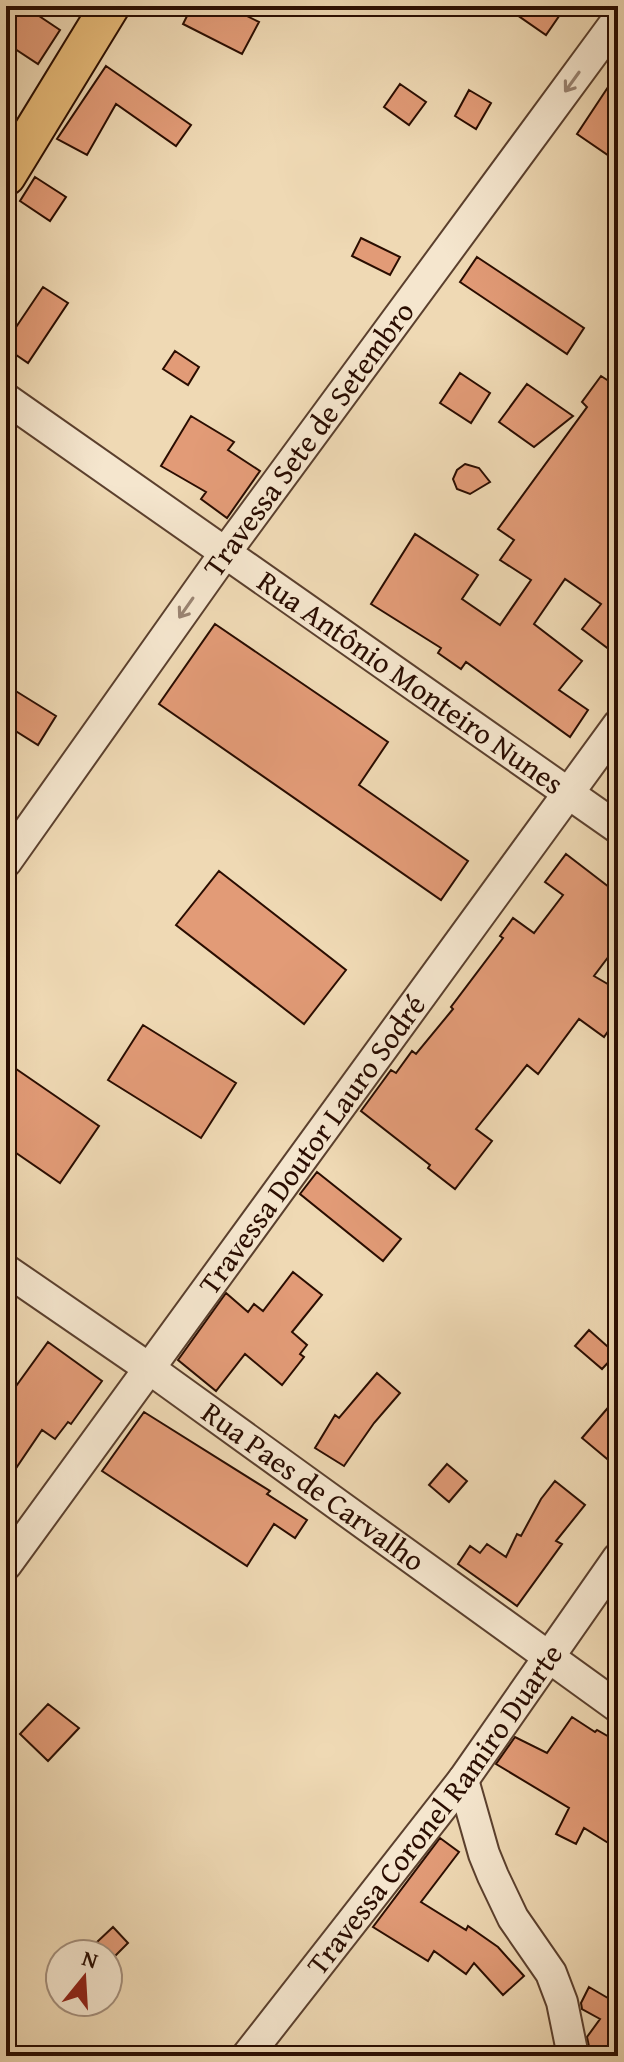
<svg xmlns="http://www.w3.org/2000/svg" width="624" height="2062" font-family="'Gentium Book Plus',serif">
	<rect width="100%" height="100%" fill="#efd9b4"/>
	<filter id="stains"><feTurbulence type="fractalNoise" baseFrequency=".0025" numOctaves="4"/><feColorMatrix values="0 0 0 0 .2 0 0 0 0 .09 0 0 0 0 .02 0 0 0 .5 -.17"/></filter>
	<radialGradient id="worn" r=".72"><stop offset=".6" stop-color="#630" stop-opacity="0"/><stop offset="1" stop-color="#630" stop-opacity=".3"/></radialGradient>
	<!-- building -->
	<path fill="#e29b77" stroke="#2a0d01" stroke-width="2" d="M 6,6 L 24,6 L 60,30 L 38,64 L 6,43 Z
		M 192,6 L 227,6 L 259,22 L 242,54 L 183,24 Z
		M 504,6 L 566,6 L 546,35 Z
		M 106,66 L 191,125 L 176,146 L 116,104 L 87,155 L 57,139 Z
		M 618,72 L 618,162 L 577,134 Z
		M 400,84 L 426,102 L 409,125 L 384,107 Z
		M 469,90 L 491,103 L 476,129 L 455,116 Z
		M 35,177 L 66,197 L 50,221 L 20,201 Z
		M 361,238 L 400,257 L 390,275 L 352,256 Z
		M 477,257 L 584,328 L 567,354 L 460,282 Z
		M 43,287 L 68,303 L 28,363 L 6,348 L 6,342 Z
		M 175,351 L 199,367 L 188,385 L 163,369 Z
		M 460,373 L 490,393 L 471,423 L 440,403 Z
		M 601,376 L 618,387 L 618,656 L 582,629 L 601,604 L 565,579 L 534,624 L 582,661 L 559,690 L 588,710 L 570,737 L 466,662 L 461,669 L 438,653 L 441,648 L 371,604 L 415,534 L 478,575 L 462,599 L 500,625 L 531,580 L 500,560 L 514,540 L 498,529 L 587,407 L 582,402 Z
		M 527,384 L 573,416 L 534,447 L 499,422 Z
		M 191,416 L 234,442 L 228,450 L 260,471 L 227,518 L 201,499 L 206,492 L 161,466 Z
		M 465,464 L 479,468 L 490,482 L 470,494 L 457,489 L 453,479 L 457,470 Z
		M 215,624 L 388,742 L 359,785 L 468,861 L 441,900 L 159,704 Z
		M 6,685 L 56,716 L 38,745 L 6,725 Z
		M 566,854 L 618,894 L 618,944 L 594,976 L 618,990 L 618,1017 L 604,1037 L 579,1019 L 538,1074 L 527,1065 L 476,1129 L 492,1141 L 455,1189 L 428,1168 L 430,1165 L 361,1111 L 391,1070 L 396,1073 L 412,1051 L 416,1054 L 453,1009 L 451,1007 L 503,938 L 500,936 L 513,918 L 534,933 L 563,895 L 545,882 Z
		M 219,871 L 346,970 L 304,1024 L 176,925 Z
		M 143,1025 L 236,1083 L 201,1138 L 108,1080 Z
		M 6,1062 L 99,1126 L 60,1183 L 6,1146 Z
		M 317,1172 L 401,1239 L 383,1261 L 300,1194 Z
		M 293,1272 L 322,1295 L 292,1332 L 307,1345 L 300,1354 L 304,1357 L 282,1385 L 245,1354 L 216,1391 L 178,1360 L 226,1293 L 248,1312 L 254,1304 L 263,1311 Z
		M 589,1330 L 616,1354 L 602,1369 L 575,1346 Z
		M 48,1342 L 102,1381 L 71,1424 L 68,1422 L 55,1439 L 42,1430 L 6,1483 L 6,1400 Z
		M 377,1373 L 400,1393 L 374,1423 L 344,1466 L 315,1448 L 335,1415 L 339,1418 Z
		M 618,1396 L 618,1468 L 582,1438 Z
		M 144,1412 L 270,1491 L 267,1494 L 307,1520 L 295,1538 L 274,1524 L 247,1566 L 102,1471 Z
		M 447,1464 L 467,1481 L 449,1502 L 429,1485 Z
		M 555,1481 L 585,1505 L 556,1541 L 562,1544 L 517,1606 L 458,1564 L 470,1546 L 480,1553 L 487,1544 L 506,1557 L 517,1534 L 521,1536 L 541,1499 Z
		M 48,1704 L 79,1728 L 48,1761 L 20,1734 Z
		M 572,1717 L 595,1732 L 597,1730 L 618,1742 L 618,1849 L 584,1828 L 576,1844 L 556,1834 L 569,1808 L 496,1764 L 515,1737 L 547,1753 Z
		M 440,1838 L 459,1852 L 421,1902 L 466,1930 L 468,1926 L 498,1947 L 524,1976 L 503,1995 L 474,1963 L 466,1974 L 434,1951 L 428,1961 L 373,1927 Z
		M 113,1927 L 128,1943 L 113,1958 L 97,1942 Z
		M 589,1987 L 613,2001 L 618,1994 L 618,2056 L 591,2056 L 587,2037 L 600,2019 L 582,2009 L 581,2003 Z"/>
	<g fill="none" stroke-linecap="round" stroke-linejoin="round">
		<!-- minor casing -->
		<g stroke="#5b402e" stroke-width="34">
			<g id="minor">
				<path id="s1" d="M 6,399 L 618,828"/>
				<path id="s2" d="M 6,862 L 225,553 L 618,19"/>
				<path id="s3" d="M 6,1270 L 150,1369 L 618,1707"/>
				<path id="s4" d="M 6,1565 L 618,725"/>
				<path d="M 463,1780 L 484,1854 L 493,1876 L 513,1918 L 551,1973 L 562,2002 L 573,2056"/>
				<path id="s5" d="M 247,2056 L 463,1780 L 618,1558"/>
			</g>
		</g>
		<!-- major casing -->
		<g stroke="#2a0d01" stroke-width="42">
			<path id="major" d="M 6,176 L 110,6"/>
		</g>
		<!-- minor -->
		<use href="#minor" stroke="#f5e6ce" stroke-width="30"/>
		<!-- major -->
		<use href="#major" stroke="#e8bc7a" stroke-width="38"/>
	</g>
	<!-- one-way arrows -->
	<defs><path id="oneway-shaft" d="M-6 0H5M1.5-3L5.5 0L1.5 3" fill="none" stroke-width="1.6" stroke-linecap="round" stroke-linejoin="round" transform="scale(2)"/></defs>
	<g stroke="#9a8472">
		<use href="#oneway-shaft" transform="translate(572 82) rotate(126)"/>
		<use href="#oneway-shaft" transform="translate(186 608) rotate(125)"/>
	</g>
	<g text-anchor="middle" stroke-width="6" stroke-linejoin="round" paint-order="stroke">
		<!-- street labels -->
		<g font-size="30" fill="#2a0d01" stroke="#f5e6ce">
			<text dy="10" stroke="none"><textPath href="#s2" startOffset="520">Travessa Sete de Setembro</textPath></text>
			<text dy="10" stroke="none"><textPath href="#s1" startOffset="494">Rua Antônio Monteiro Nunes</textPath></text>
			<text dy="10" stroke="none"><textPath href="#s4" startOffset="520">Travessa Doutor Lauro Sodré</textPath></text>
			<text dy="10" stroke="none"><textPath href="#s3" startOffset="376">Rua Paes de Carvalho</textPath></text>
			<text dy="10" stroke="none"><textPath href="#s5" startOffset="310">Travessa Coronel Ramiro Duarte</textPath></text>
		</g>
	</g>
	<!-- margin -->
	<rect width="624" height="2062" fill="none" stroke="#efd9b4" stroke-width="32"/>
	<rect x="8" y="8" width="608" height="2046" fill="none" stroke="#2a0d01" stroke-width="4"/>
	<rect x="16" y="16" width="592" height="2030" fill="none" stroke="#2a0d01" stroke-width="2"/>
	<!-- north arrow -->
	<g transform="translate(84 1978) rotate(18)"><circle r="38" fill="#f5e6ce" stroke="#a48f7c" stroke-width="2"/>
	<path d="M0-6L14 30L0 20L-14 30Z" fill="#8f2418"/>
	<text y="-12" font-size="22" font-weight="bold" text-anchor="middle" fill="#2a0d01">N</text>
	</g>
	<rect width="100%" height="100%" filter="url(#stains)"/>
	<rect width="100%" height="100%" fill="url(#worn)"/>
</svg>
